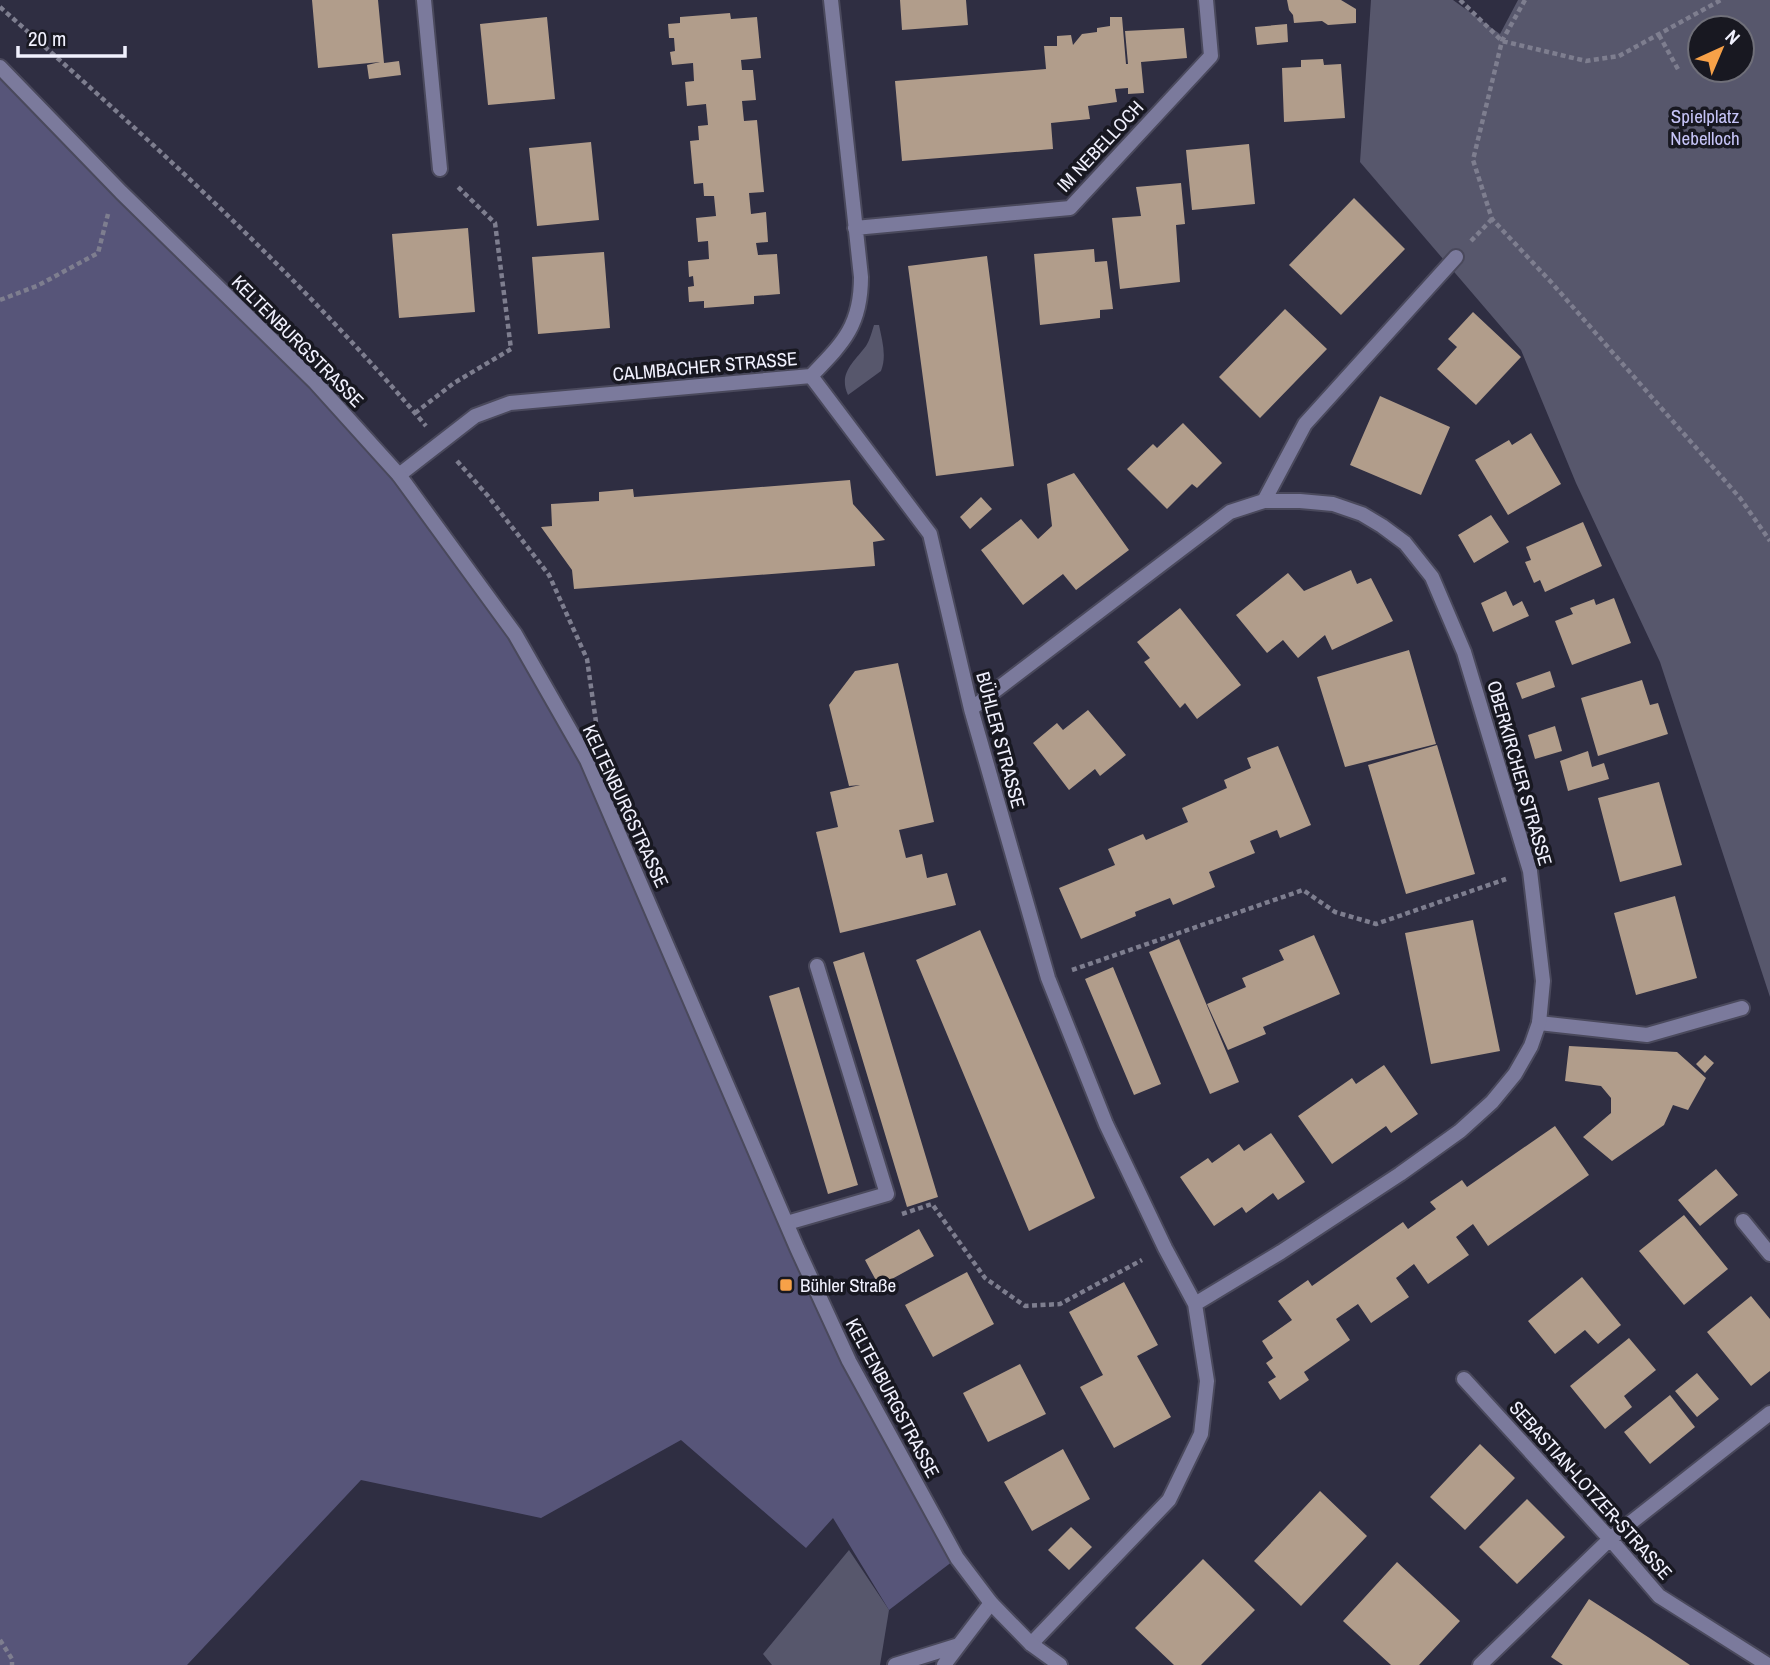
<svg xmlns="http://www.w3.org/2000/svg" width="1770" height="1665" font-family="'Archivo Narrow',sans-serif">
	<rect width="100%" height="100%" fill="#2f2e42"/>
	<!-- green -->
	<path fill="#57576c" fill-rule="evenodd" d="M 1371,0 L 1453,0 L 1500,34 L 1518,0 L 1770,0 L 1770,997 L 1660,662 L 1576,483 L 1521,350 L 1360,162 ZM 1700,28 L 1742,28 L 1742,70 L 1700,70 Z
		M 874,325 L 879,325 C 882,340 887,356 881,371 L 848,395 C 838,373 854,362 866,346 C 870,340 872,331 874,325 Z
		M 849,1550 L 889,1610 L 880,1665 L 772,1665 L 763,1654 Z"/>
	<!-- forest -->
	<path fill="#575579" d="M 0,75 L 399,475 L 515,634 L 587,760 L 797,1248 L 957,1558 L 889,1610 L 833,1518 L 806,1548 L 681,1440 L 541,1518 L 361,1480 L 187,1665 L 0,1665 Z"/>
	<!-- building -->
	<path fill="#b19d8b" d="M 312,0 L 378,0 L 384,63 L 399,61 L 401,75 L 369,79 L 367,65 L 380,62 L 318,68 Z
		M 900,0 L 966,0 L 968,25 L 902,30 Z
		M 1287,0 L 1341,0 L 1356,9 L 1356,23 L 1328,25 L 1322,21 L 1294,23 L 1293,15 L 1289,10 Z
		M 730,13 L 731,19 L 757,17 L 761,58 L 741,60 L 742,70 L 753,70 L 756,100 L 742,101 L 744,121 L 757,120 L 764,192 L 749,193 L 751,214 L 766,212 L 768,242 L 756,243 L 758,255 L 777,254 L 780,294 L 754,296 L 754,304 L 704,308 L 704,301 L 689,302 L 688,287 L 694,286 L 693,276 L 689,277 L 688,261 L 709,259 L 708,241 L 698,242 L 696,218 L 716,216 L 714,196 L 704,196 L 703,183 L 694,184 L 690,141 L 699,140 L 698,126 L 708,125 L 706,104 L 687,106 L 685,82 L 694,81 L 693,63 L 672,65 L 670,52 L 675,51 L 674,38 L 669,38 L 668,24 L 680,23 L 680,17 Z
		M 547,17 L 555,99 L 488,105 L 480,24 Z
		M 1110,17 L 1122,17 L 1126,64 L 1128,64 L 1125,31 L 1184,28 L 1187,58 L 1141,62 L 1144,93 L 1128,94 L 1128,88 L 1115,89 L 1117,102 L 1088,106 L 1090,119 L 1051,123 L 1053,149 L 902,161 L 895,81 L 1046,69 L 1044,46 L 1057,46 L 1057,36 L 1071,35 L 1073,45 L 1082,34 L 1097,32 L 1097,28 L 1110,26 Z
		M 1287,24 L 1288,42 L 1257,45 L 1255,27 Z
		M 1323,59 L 1324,65 L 1341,64 L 1345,118 L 1284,122 L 1282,68 L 1301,67 L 1301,60 Z
		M 591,142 L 599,220 L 537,226 L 529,148 Z
		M 1249,144 L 1255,204 L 1192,210 L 1186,150 Z
		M 1181,183 L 1185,224 L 1176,225 L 1180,282 L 1120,289 L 1112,218 L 1141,216 L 1136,187 Z
		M 1354,198 L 1405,249 L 1341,315 L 1289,265 Z
		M 468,228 L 475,312 L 399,318 L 392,234 Z
		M 1094,249 L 1095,262 L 1107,261 L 1113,309 L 1100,310 L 1100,318 L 1040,325 L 1034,254 Z
		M 604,252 L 610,328 L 538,334 L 532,257 Z
		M 987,256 L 1014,466 L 936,476 L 908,266 Z
		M 1285,309 L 1327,349 L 1260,418 L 1219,377 Z
		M 1473,312 L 1521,357 L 1476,405 L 1437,369 L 1457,347 L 1448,339 Z
		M 1380,396 L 1450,427 L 1421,495 L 1350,465 Z
		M 1183,423 L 1222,463 L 1197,488 L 1192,484 L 1167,509 L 1127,469 L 1153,444 L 1157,448 Z
		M 1531,433 L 1561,484 L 1508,515 L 1475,460 L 1509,440 L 1512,445 Z
		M 1074,473 L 1129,550 L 1076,590 L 1063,574 L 1023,605 L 981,550 L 1021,519 L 1038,539 L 1052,526 L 1047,484 Z
		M 850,480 L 853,504 L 885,540 L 873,542 L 875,566 L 574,589 L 572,570 L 541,527 L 552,526 L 551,504 L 599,501 L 599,492 L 633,489 L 634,497 Z
		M 981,497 L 992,509 L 970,529 L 960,517 Z
		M 1491,515 L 1509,542 L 1474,563 L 1458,535 Z
		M 1583,522 L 1602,566 L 1545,592 L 1540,580 L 1534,583 L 1525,562 L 1531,560 L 1526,547 Z
		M 1351,570 L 1357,584 L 1371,578 L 1393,621 L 1332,650 L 1325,635 L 1298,658 L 1283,640 L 1267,653 L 1236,615 L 1288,573 L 1304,591 Z
		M 1506,591 L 1513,606 L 1522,601 L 1529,616 L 1493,632 L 1481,603 Z
		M 1614,598 L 1631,643 L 1572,665 L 1555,621 L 1573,614 L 1570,608 L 1594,599 L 1596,605 Z
		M 1180,608 L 1241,685 L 1197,719 L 1185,703 L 1180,708 L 1144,662 L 1150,658 L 1137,642 Z
		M 1409,650 L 1436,744 L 1345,767 L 1317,677 Z
		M 898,663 L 934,822 L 899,830 L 906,858 L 922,854 L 927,878 L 947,873 L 956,905 L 840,933 L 816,832 L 838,827 L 830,792 L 860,785 L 849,786 L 829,705 L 855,671 Z
		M 1550,671 L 1555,687 L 1522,699 L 1516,683 Z
		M 1642,680 L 1650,705 L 1658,703 L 1668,734 L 1598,756 L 1581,698 Z
		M 1088,710 L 1126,755 L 1100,776 L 1095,769 L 1069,790 L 1033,743 L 1057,723 L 1063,730 Z
		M 1555,726 L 1562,751 L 1535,759 L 1528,735 Z
		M 1437,745 L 1475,874 L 1406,894 L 1368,765 Z
		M 1278,746 L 1311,825 L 1280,838 L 1277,830 L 1250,841 L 1255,853 L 1209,872 L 1215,887 L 1173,905 L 1170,898 L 1135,912 L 1136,916 L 1081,939 L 1059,888 L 1115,865 L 1108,849 L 1143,834 L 1146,840 L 1188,822 L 1182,808 L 1227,788 L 1224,780 L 1251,768 L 1247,758 Z
		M 1588,751 L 1592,767 L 1604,763 L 1609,779 L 1568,791 L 1560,761 Z
		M 1659,782 L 1682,865 L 1620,882 L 1598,798 Z
		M 1675,896 L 1697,978 L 1636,995 L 1614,913 Z
		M 1473,920 L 1500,1051 L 1431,1064 L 1405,933 Z
		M 980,930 L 1095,1198 L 1029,1231 L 916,960 Z
		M 1314,935 L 1340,994 L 1263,1027 L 1266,1034 L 1228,1050 L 1207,1004 L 1246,987 L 1242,978 L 1284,960 L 1279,950 Z
		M 1179,939 L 1239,1082 L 1210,1094 L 1149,952 Z
		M 864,952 L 938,1197 L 907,1207 L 833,962 Z
		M 1113,967 L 1161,1084 L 1134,1095 L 1085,979 Z
		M 799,987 L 858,1185 L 828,1194 L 769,996 Z
		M 1569,1046 L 1677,1052 L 1706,1078 L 1688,1110 L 1673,1105 L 1664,1125 L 1612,1161 L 1583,1137 L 1611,1113 L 1611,1098 L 1601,1086 L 1565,1081 Z
		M 1705,1055 L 1714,1063 L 1705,1073 L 1696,1064 Z
		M 1384,1065 L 1418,1114 L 1391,1133 L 1386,1126 L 1332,1164 L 1298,1116 L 1352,1078 L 1356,1084 Z
		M 1555,1126 L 1589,1175 L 1488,1246 L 1473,1224 L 1456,1237 L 1469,1255 L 1428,1284 L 1414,1264 L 1396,1278 L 1409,1297 L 1371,1323 L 1358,1304 L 1336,1319 L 1350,1340 L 1304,1372 L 1309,1380 L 1280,1400 L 1268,1382 L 1276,1377 L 1266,1363 L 1273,1358 L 1262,1341 L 1292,1320 L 1278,1301 L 1308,1280 L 1312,1286 L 1403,1222 L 1408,1229 L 1436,1209 L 1430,1202 L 1462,1180 L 1467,1187 Z
		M 1271,1133 L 1305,1182 L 1278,1200 L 1273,1193 L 1246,1213 L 1242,1207 L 1214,1226 L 1180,1177 L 1208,1158 L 1212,1163 L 1239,1144 L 1244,1151 Z
		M 1716,1169 L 1738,1195 L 1700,1226 L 1678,1200 Z
		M 1684,1215 L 1728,1269 L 1684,1305 L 1639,1251 Z
		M 919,1229 L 934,1256 L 879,1286 L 865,1260 Z
		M 967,1272 L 994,1324 L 933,1357 L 905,1305 Z
		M 1582,1277 L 1621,1325 L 1598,1344 L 1585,1330 L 1555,1354 L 1528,1321 Z
		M 1124,1282 L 1158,1345 L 1137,1356 L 1171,1417 L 1114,1448 L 1080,1387 L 1103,1375 L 1069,1312 Z
		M 1751,1296 L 1770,1319 L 1770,1371 L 1751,1386 L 1707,1332 Z
		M 1629,1338 L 1656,1370 L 1624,1396 L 1632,1407 L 1605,1429 L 1570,1386 Z
		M 1020,1364 L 1046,1414 L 988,1442 L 963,1393 Z
		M 1697,1373 L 1719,1399 L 1697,1417 L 1675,1391 Z
		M 1670,1395 L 1695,1427 L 1650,1464 L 1624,1432 Z
		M 1480,1444 L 1515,1478 L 1465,1530 L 1430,1497 Z
		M 1063,1449 L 1090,1499 L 1032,1531 L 1004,1482 Z
		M 1320,1491 L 1367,1536 L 1301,1606 L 1254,1561 Z
		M 1527,1499 L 1565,1537 L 1517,1584 L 1479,1547 Z
		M 1071,1527 L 1092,1547 L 1069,1570 L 1048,1550 Z
		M 1203,1559 L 1255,1610 L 1201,1665 L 1174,1665 L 1135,1628 Z
		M 1397,1562 L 1460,1621 L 1419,1665 L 1391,1665 L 1343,1621 Z
		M 1589,1599 L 1648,1637 L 1690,1665 L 1563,1665 L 1551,1657 Z"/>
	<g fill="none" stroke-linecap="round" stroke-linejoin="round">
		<!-- service casing -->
		<g stroke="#4a495c" stroke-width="18">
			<path id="service" d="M 1264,501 L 1305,424 L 1456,257
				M 1539,1023 L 1647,1035 L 1742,1008
				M 787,1223 L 887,1194 L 817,966
				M 895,1665 L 959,1645 L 991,1603
				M 944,1665 L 959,1645"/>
		</g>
		<!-- minor casing -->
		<g stroke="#4a495c" stroke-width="18">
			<path id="minor" d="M 424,0 L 440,169
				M 855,228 L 1070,208 L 1211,56 L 1206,0
				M 811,376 L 930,534 L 971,709 L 1048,978 L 1106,1124 L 1165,1248 L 1195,1304 L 1207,1381 L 1201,1434 L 1169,1500 L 1031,1644
				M 399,475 L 475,416 L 510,403 L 811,376 C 843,343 861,326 861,277 L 831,0
				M 971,709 L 1230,512 L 1264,501 L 1300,501 L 1333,504 L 1362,514 L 1382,526 L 1405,543 L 1432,577 L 1464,652 L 1530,871 L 1543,981 L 1539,1023 L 1531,1046 L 1515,1074 L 1492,1102 L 1460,1131 L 1400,1174 L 1281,1252 L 1195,1304
				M 1743,1221 L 1770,1254
				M 1464,1379 L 1610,1539 L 1659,1596 L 1768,1665
				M 1480,1665 L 1610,1539 L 1770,1413"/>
		</g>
		<!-- tertiary casing -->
		<g stroke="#4a495c" stroke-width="18">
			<path id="tertiary" d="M 0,67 L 121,192 L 315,382 L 399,475 L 515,634 L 587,760 L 797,1248 L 849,1361 L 957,1558 L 991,1603 L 1031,1644 L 1060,1665"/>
		</g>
		<!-- path -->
		<path stroke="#7e7e8f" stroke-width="4.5" stroke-dasharray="5 3.5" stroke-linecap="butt" d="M 1460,0 L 1502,41 L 1586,61 L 1619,56 L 1721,0
			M 1525,0 L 1502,41 L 1473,160 L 1492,219 L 1551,282 L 1740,498 L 1770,541
			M 0,7 C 149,139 297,273 426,426
			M 1659,35 L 1679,71
			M 1471,241 L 1492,219
			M 0,300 L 37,286 L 98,253 L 108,214
			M 415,413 L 454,383 L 511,349 L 495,223 L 458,187
			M 457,461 L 488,496 L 549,575 L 587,659 L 596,722
			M 1072,970 L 1303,890 L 1335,912 L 1376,924 L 1506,879
			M 902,1214 L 932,1204 L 985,1278 L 1025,1306 L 1060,1304 L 1142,1260
			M 0,1640 L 12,1659 L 12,1665"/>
		<!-- service -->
		<use href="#service" stroke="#7b7a9c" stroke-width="14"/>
		<!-- minor -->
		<use href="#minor" stroke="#7b7a9c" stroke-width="14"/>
		<!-- tertiary -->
		<use href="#tertiary" stroke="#7b7a9c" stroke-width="14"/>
	</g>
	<!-- markers -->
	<rect fill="#f7a148" stroke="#181821" stroke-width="2.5" x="779" y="1278" width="14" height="14" rx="3.5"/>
	<g text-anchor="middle" stroke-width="7" stroke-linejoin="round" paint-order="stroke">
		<!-- park labels -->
		<g font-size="19" fill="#c6c4f7" stroke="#181821">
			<text x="1705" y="123">Spielplatz<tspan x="1705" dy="22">Nebelloch</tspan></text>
		</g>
		<!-- street labels -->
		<g font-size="19" fill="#f1f1fe" stroke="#181821">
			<text transform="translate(1100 146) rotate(-47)" y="7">IM NEBELLOCH</text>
			<text transform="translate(298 341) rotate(45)" y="7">KELTENBURGSTRASSE</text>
			<text transform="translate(705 366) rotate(-5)" y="7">CALMBACHER STRASSE</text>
			<text transform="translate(1001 740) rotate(75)" y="7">BÜHLER STRASSE</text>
			<text transform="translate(1520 773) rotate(74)" y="7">OBERKIRCHER STRASSE</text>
			<text transform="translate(626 806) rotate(65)" y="7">KELTENBURGSTRASSE</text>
			<text transform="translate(893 1398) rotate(62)" y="7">KELTENBURGSTRASSE</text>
			<text transform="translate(1591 1490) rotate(48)" y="7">SEBASTIAN-LOTZER-STRASSE</text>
		</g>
		<!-- poi labels -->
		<g font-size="19" fill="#f1f1fe" stroke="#181821" text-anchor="start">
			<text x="800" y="1292">Bühler Straße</text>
		</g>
	</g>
	<!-- north arrow -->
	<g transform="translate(1721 49) rotate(44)"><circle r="33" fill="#181821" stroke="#6f6f79" stroke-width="2"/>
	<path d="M0-5L12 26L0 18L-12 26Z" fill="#f7a148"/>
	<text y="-10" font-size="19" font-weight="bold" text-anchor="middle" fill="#f1f1fe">N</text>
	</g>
	<!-- scale -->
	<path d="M18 46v10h107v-10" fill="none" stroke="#f1f1fe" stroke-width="3.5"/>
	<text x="28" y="46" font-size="21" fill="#f1f1fe" stroke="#181821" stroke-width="5" paint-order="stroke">20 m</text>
</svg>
